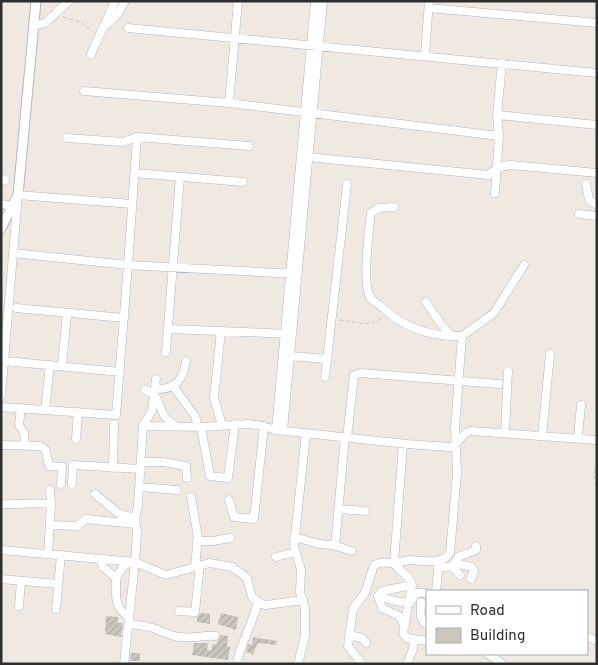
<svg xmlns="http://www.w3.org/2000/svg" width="598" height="665" font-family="Overpass,sans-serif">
	<defs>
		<pattern id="building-hatch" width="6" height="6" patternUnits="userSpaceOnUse" patternTransform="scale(1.25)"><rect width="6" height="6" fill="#cbc7bf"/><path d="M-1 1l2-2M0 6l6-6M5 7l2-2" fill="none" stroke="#afaba4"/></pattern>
	</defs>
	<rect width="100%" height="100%" fill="#efe9e1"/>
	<!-- building -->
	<path fill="url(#building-hatch)" d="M 201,613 L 210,614 L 210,624 L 197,622 L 197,617 Z
		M 221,613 L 238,617 L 236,630 L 218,624 Z
		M 106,616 L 118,617 L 118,623 L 123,623 L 121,637 L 105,634 Z
		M 220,635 L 228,636 L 227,646 L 230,647 L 228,660 L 192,655 L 194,643 L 208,643 L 207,650 L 211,651 L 213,644 L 216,645 Z
		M 253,637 L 277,641 L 276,645 L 258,643 L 252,656 L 252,654 L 246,652 L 248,644 L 252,645 Z
		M 131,653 L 140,653 L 140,661 L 130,661 Z"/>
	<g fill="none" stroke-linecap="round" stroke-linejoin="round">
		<!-- minor casing -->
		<g stroke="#b4b7c1" stroke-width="9">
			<path id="minor" d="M 315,1 L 276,430 L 407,444 L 450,447 C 459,444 461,434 470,431 L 597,440
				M 429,8 L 597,23
				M 106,25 L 118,14 L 125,1
				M 34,26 L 45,23 L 69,1
				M 128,28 L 597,73
				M 91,54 L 115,1
				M 425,55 L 429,1
				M 84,91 L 229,103 L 499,136
				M 229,103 L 238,1
				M 497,115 L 597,125
				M 67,138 L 123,142 L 137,137
				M 308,157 L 489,175 C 495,167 502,166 511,165 L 597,173
				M 135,173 L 243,182
				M 1,179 L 5,180
				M 586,184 L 589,200 L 597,205
				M 495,193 L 499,136 L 497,115 L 502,63
				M 1,204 L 13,206
				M 394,207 L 379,208 L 371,213 C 369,229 362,283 370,297 C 373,302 380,305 384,309 C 406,329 433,337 462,336
				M 579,214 L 597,216
				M 13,253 L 128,265 L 296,274
				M 426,302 L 441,324 L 452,336
				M 16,308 L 124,318
				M 168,329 L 290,334
				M 221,331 L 214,398 L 222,425
				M 166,352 L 180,177
				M 290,356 L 327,359
				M 5,361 L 120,372
				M 62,366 L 67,313
				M 325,377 L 347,184
				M 156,379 L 152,411 L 143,426 L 138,506 L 135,518 L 137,533 L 135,562 L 166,575 L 210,563 L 232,567 L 247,578 L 252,597 L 261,604 L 266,605 L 303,600
				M 173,386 L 195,416 L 198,427
				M 155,389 C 176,390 183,380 186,361
				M 145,390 C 161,397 156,402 164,415 C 167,420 171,423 176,426
				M 1,396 L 18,195 L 132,204
				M 1,407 L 116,415 L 128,265 L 137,137 L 249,146
				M 21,408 L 19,425 L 24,433 L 25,445
				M 45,410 L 50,365
				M 143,426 L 203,427 L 248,424 L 263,426 L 276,430
				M 201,427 L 210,476 L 228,478 L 235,424
				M 283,430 L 323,1
				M 505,433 L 508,371
				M 542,436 L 550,354
				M 347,438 L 354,375 L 361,373 L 499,384
				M 578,438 L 581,405
				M 76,439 L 78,412
				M 403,444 L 394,563 C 399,572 410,575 412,585 L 403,633 L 407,638 L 427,641
				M 1,445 L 41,446 L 46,451 L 49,466 L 62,467 L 61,484
				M 142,462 L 164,462 L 186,466 L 187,478
				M 113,468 L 114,424
				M 72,484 L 73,465 L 141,469
				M 140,487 L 177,490
				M 95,494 L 119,514 L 135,518
				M 191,497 L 198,537 L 195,567
				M 229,500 L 234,517 L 254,519 L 264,426
				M 1,504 C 18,505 34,502 51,504 L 50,490
				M 339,509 L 365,511
				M 50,525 L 77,526 L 86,519 L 135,524
				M 294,537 L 320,544 L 333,545 L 352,551
				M 197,541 L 213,541 L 230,538
				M 335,546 L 345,437
				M 1,550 L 135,562 L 124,664
				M 48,554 L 51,504
				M 276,557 L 295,552
				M 100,559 L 103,567 L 116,578 C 117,599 112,603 129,618
				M 452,566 L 458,557 L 476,550 L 476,546
				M 452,566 L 459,564 L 472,567 L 474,571 L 471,579
				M 438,568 L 452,566 L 460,575
				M 116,578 L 123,567 L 130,562
				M 1,579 L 58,584
				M 436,591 L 439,560
				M 378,596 L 395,601 L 409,603 L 417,593 L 427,593
				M 378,596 L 382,608 L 399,616 L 405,626
				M 378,596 L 382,591 L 412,585
				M 421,602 C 421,612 418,619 427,625
				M 19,606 L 21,581
				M 56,609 L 61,555
				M 179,611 L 195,612 L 200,565
				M 129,624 C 138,625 148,626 156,629 C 164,632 170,636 179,637 C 192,639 202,635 215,636
				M 349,635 L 362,638 L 366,643
				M 587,637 L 597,641
				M 488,654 L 503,664
				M 238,658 C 243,639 253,622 258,602
				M 298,664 L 305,636 L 305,609 L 300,592 L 301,570 L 294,546 L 306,433
				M 362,664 L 348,646 L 353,609 L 365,593 L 374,565 C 382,561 385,563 393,563 C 398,563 404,561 409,560 C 422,560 441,566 450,553 L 457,473 L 455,428 L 462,336 L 494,313 L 524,265
				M 407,664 L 413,649 L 414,639"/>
		</g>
		<!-- tertiary casing -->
		<g stroke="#b4b7c1" stroke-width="11">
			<path id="tertiary" d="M 1,228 L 18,195 L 36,1"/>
		</g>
		<!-- path -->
		<path stroke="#c9c9c9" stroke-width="1" stroke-dasharray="4 2.5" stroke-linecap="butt" d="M 63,17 L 81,22 L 92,31
			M 339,320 C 355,321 370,329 383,317
			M 597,463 C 593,472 593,479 597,488
			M 596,497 L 597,493"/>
		<!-- minor -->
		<use href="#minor" stroke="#fff" stroke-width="8"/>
		<!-- tertiary -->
		<use href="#tertiary" stroke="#fff" stroke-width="9"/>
	</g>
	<!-- border -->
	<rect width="598" height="665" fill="none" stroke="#2e2e2e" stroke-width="5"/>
	<!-- legend -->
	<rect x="426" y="590" width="162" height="65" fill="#ffffff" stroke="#ababab"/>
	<rect x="436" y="606" width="25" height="8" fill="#ffffff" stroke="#ababab"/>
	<text x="470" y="615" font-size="15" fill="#2e2e2e">Road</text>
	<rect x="436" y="628" width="25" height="15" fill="#cbc7bf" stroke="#ababab"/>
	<text x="470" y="640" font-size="15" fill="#2e2e2e">Building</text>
</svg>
